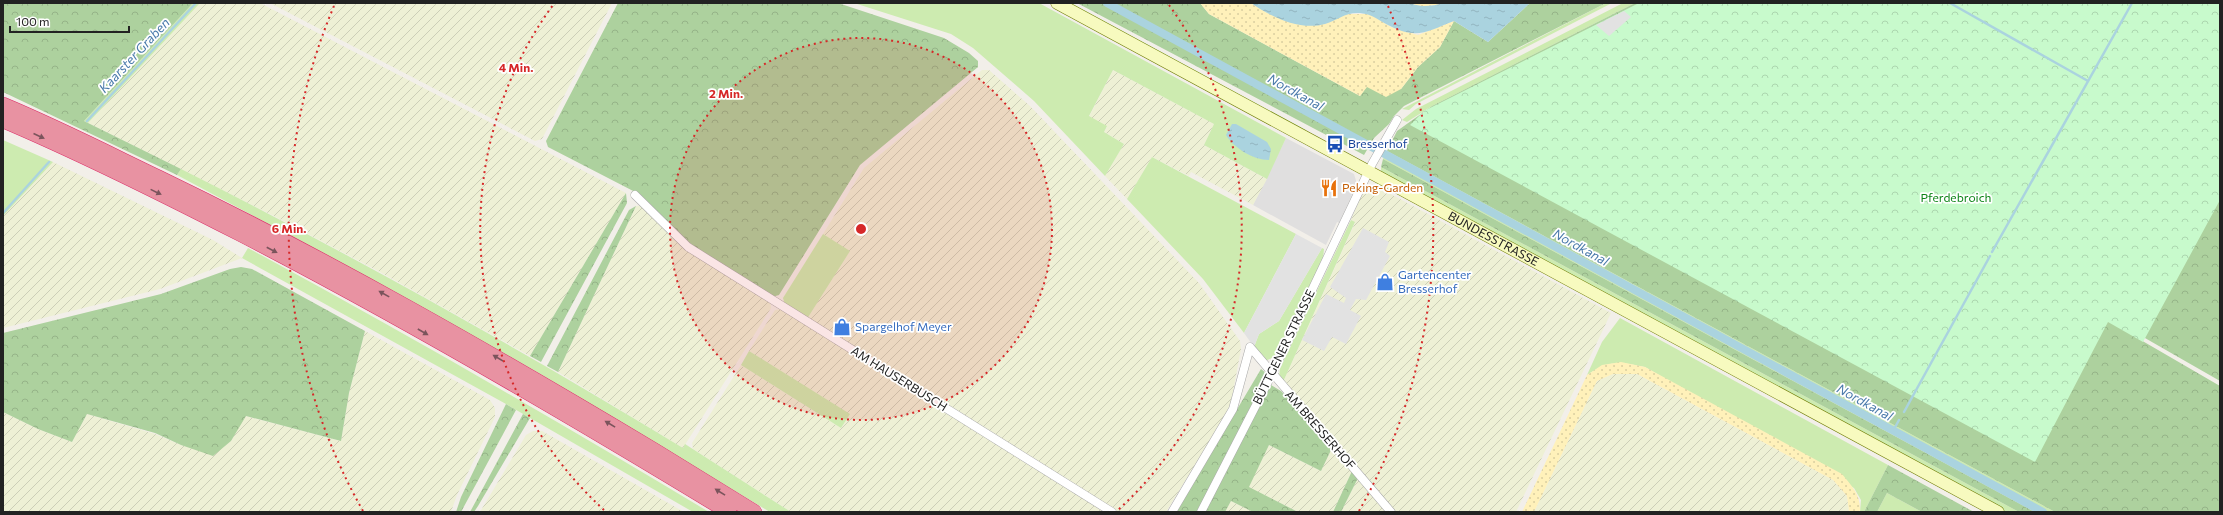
<svg xmlns="http://www.w3.org/2000/svg" width="2223" height="515" font-family="Commissioner,sans-serif">
	<defs>
		<pattern id="farmland-furrows" width="10" height="10" patternUnits="userSpaceOnUse"><rect width="10" height="10" fill="#eef0d5"/><path d="M-1 1l2-2M0 10L10 0M9 11l2-2" fill="none" stroke="#ccceb7"/></pattern>
		<pattern id="forest-crowns" width="20" height="18" patternUnits="userSpaceOnUse"><rect width="20" height="18" fill="#add19e"/><path d="M2 6a3 3 0 1 1 6 0M12 15a3 3 0 1 1 6 0" fill="none" stroke="#95b388"/></pattern>
		<pattern id="sand-dots" width="8" height="8" patternUnits="userSpaceOnUse"><rect width="8" height="8" fill="#fff1ba"/><path d="M2 2h.1M6 6h.1" fill="none" stroke="#dacea0" stroke-width="1.8" stroke-linecap="round"/></pattern>
		<pattern id="park-crowns" width="20" height="18" patternUnits="userSpaceOnUse"><rect width="20" height="18" fill="#c8facc"/><path d="M2 6a3 3 0 1 1 6 0M12 15a3 3 0 1 1 6 0" fill="none" stroke="#acd6af"/></pattern>
		<pattern id="water-ripples" width="26" height="14" patternUnits="userSpaceOnUse"><rect width="26" height="14" fill="#aad3df"/><path d="M2 4q2-2 4 0t4 0M15 11q2-2 4 0t4 0" fill="none" stroke="#92b5bf"/></pattern>
	</defs>
	<rect width="100%" height="100%" fill="#f2efe9"/>
	<!-- residential -->
	<path fill="#e0dfdf" d="M 1286,138 L 1354,174 L 1357,184 L 1339,223 L 1337,222 L 1326,245 L 1253,205 Z"/>
	<!-- farmland -->
	<path fill="url(#farmland-furrows)" d="M 200,3 L 260,3 L 626,193 L 530,356 L 380,272 L 274,216 L 88,123 Z
		M 270,3 L 612,3 L 542,139 L 535,141 Z
		M 982,70 L 989,70 L 1030,106 L 1199,283 L 1240,341 L 1241,349 L 1230,408 L 1166,512 L 1119,512 L 877,360 L 875,362 L 807,319 L 849,252 L 823,234 L 864,168 Z
		M 1113,70 L 1214,124 L 1204,145 L 1267,179 L 1253,205 L 1191,172 L 1189,176 L 1152,157 L 1127,199 L 1105,176 L 1124,144 L 1104,132 L 1107,127 L 1089,117 Z
		M 53,162 L 213,240 L 242,258 L 160,289 L 3,328 L 3,216 Z
		M 1374,185 L 1611,313 L 1516,512 L 1395,512 L 1283,382 L 1355,223 L 1351,220 L 1362,194 Z
		M 643,205 L 770,301 L 771,308 L 683,448 L 558,372 L 636,206 Z
		M 782,309 L 1106,512 L 791,512 L 693,449 L 692,443 L 741,365 L 841,428 L 849,414 L 749,351 L 775,310 Z
		M 365,331 L 490,400 L 495,408 L 495,417 L 457,495 L 451,512 L 3,512 L 3,412 L 38,429 L 72,442 L 87,414 L 155,434 L 181,445 L 213,455 L 231,441 L 245,416 L 341,441 L 349,393 Z
		M 1613,374 L 1637,374 L 1833,480 L 1847,496 L 1849,512 L 1534,512 L 1597,381 Z
		M 533,431 L 542,431 L 684,512 L 480,512 L 526,435 Z
		M 1269,445 L 1321,471 L 1332,448 L 1352,471 L 1333,512 L 1298,512 L 1248,487 Z
		M 1358,478 L 1387,512 L 1341,512 Z
		M 1231,501 L 1253,512 L 1225,512 Z"/>
	<!-- grass -->
	<path fill="#cdebb0" d="M 193,3 L 200,3 L 88,123 L 84,121 Z
		M 854,3 L 1039,3 L 1286,138 L 1267,179 L 1204,145 L 1214,124 L 1113,70 L 1089,116 L 1107,126 L 1104,132 L 1124,144 L 1105,176 L 1034,101 L 973,48 L 951,34 Z
		M 1066,3 L 1071,3 L 1306,130 L 1305,132 Z
		M 1606,3 L 1612,3 L 1416,104 L 1409,110 L 1402,109 Z
		M 1623,3 L 1635,3 L 1432,106 L 1407,122 L 1402,120 L 1416,109 Z
		M 3,140 L 53,162 L 3,216 Z
		M 1387,151 L 2055,512 L 2035,512 L 1383,159 Z
		M 1152,157 L 1296,234 L 1244,333 L 1203,279 L 1127,199 Z
		M 1381,167 L 2019,512 L 2006,512 L 1381,173 Z
		M 181,169 C 352,255 519,348 683,448 L 685,444 L 791,512 L 770,512 L 535,371 L 388,288 L 177,175 Z
		M 1351,220 L 1355,222 L 1283,382 L 1279,378 L 1280,368 Z
		M 823,234 L 850,251 L 807,319 L 785,305 L 783,298 Z
		M 248,248 C 404,332 557,421 709,512 L 693,512 L 506,404 L 242,258 Z
		M 1322,248 L 1324,249 L 1323,259 L 1274,357 L 1265,361 L 1254,347 L 1259,334 L 1279,321 Z
		M 1620,318 L 1888,465 L 1864,512 L 1860,512 L 1861,500 L 1854,488 L 1645,367 C 1618,362 1610,360 1587,375 L 1602,342 Z
		M 749,351 L 850,414 L 841,428 L 741,365 Z
		M 1887,493 L 1922,512 L 1877,512 Z"/>
	<!-- forest -->
	<path fill="url(#forest-crowns)" d="M 3,3 L 193,3 L 84,121 L 181,169 L 177,175 L 3,92 Z
		M 618,3 L 838,3 L 944,38 L 969,53 L 978,61 L 978,67 L 860,165 L 779,295 L 772,297 L 689,244 L 639,194 L 548,147 L 546,141 Z
		M 1077,3 L 1200,3 L 1209,14 L 1360,96 L 1367,86 L 1401,89 L 1418,67 L 1440,47 L 1454,21 L 1488,42 L 1530,3 L 1606,3 L 1404,106 L 1394,116 L 1389,124 L 1374,138 L 1364,155 Z
		M 1635,3 L 2220,3 L 2220,381 L 2117,322 L 2115,325 L 2220,386 L 2220,512 L 2055,512 L 1387,151 L 1397,131 L 1432,106 Z
		M 1383,159 L 2035,512 L 2019,512 L 1381,167 Z
		M 626,193 L 627,203 L 541,362 L 530,356 Z
		M 636,206 L 558,372 L 547,366 L 621,225 L 629,210 Z
		M 241,267 L 252,269 L 365,331 L 349,393 L 341,441 L 246,416 L 231,441 L 213,456 L 181,445 L 155,433 L 87,414 L 72,442 L 38,429 L 3,412 L 3,333 L 161,294 L 230,269 Z
		M 1261,369 L 1266,373 L 1271,385 L 1281,391 L 1290,400 L 1332,448 L 1321,471 L 1269,445 L 1249,487 L 1298,512 L 1253,512 L 1231,501 L 1225,512 L 1176,512 Z
		M 506,404 L 516,410 L 461,512 L 456,512 L 461,497 Z
		M 523,414 L 530,418 L 478,506 L 474,512 L 470,512 Z
		M 1888,465 L 1974,512 L 1922,512 L 1887,493 L 1877,512 L 1864,512 Z
		M 1352,471 L 1358,478 L 1341,512 L 1333,512 Z"/>
	<!-- sand -->
	<path fill="url(#sand-dots)" d="M 1200,3 L 1251,3 L 1257,7 L 1325,24 L 1345,14 L 1370,14 L 1391,27 L 1418,35 L 1454,21 L 1440,47 L 1418,67 L 1401,89 L 1386,97 L 1367,87 L 1360,96 L 1209,14 Z
		M 1410,3 L 1444,3 C 1432,6 1422,8 1410,3 Z
		M 1621,362 L 1645,367 L 1842,474 C 1852,486 1861,495 1860,512 L 1849,512 L 1847,496 L 1833,480 L 1637,374 L 1613,374 L 1597,381 L 1534,512 L 1522,512 L 1587,375 L 1602,365 Z"/>
	<!-- park -->
	<path fill="url(#park-crowns)" d="M 1639,3 L 2220,3 L 2220,200 L 2143,342 L 2108,322 L 2035,462 L 1410,125 L 1424,111 Z"/>
	<!-- parking -->
	<path fill="#e2e2e2" d="M 1624,11 L 1631,17 L 1609,36 L 1596,25 Z
		M 1363,228 L 1389,242 L 1385,252 L 1390,256 L 1366,300 L 1356,299 L 1350,310 L 1361,316 L 1346,344 L 1332,337 L 1324,351 L 1302,340 L 1326,294 L 1344,303 L 1346,298 L 1330,287 Z
		M 1296,234 L 1322,248 L 1279,321 L 1259,334 L 1254,347 L 1244,333 Z"/>
	<!-- water -->
	<path fill="url(#water-ripples)" d="M 1251,3 L 1410,3 C 1422,8 1432,6 1444,3 L 1530,3 L 1488,42 L 1454,21 C 1428,31 1417,40 1390,26 C 1379,21 1373,14 1360,13 C 1345,12 1338,20 1325,24 C 1300,31 1271,17 1251,3 Z
		M 1232,124 L 1236,124 L 1267,142 L 1271,149 L 1269,160 C 1253,160 1234,148 1226,135 Z"/>
	<g fill="none" stroke-linecap="round" stroke-linejoin="round">
		<!-- stream -->
		<path stroke="#aad3df" stroke-width="2.5" d="M 1950,3 L 2088,81
			M 87,121 L 196,3
			M 3,213 L 49,162
			M 1992,252 L 2132,3
			M 1904,412 L 1990,256
			M 1893,431 L 1899,420"/>
		<!-- canal -->
		<path stroke="#aad3df" stroke-width="8" d="M 1107,3 L 2043,512"/>
		<!-- minor casing -->
		<g stroke="#a9a9a9" stroke-width="9">
			<path id="minor" d="M 635,195 L 688,247 L 1112,512
				M 1250,347 L 1391,512
				M 1172,512 L 1233,409 L 1250,347
				M 1201,512 L 1272,374 L 1372,164 L 1397,120"/>
		</g>
		<!-- secondary casing -->
		<g stroke="#707d05" stroke-width="13">
			<g id="secondary">
				<path id="s1" d="M 1057,3 L 1998,512"/>
			</g>
		</g>
		<!-- motorway casing -->
		<g stroke="#dc2a67" stroke-width="16">
			<path id="motorway" d="M 3,105 C 56,127 107,153 159,178 C 329,260 493,354 655,451 C 688,471 721,492 754,512
				M 3,120 C 83,154 161,193 239,233 C 406,319 568,414 729,512"/>
		</g>
		<!-- minor -->
		<use href="#minor" stroke="#fff" stroke-width="8"/>
		<!-- secondary -->
		<use href="#secondary" stroke="#f7fabf" stroke-width="12"/>
		<!-- motorway -->
		<use href="#motorway" stroke="#e892a2" stroke-width="15"/>
	</g>
	<!-- one-way arrows -->
	<defs><path id="oneway-solid" d="M-6-.8H1V-3.2L6.5 0L1 3.2V.8H-6Z"/></defs>
	<g fill="#7b545c">
		<use href="#oneway-solid" transform="translate(39 136) rotate(24)"/>
		<use href="#oneway-solid" transform="translate(156 192) rotate(26)"/>
		<use href="#oneway-solid" transform="translate(272 250) rotate(28)"/>
		<use href="#oneway-solid" transform="translate(384 294) rotate(-151)"/>
		<use href="#oneway-solid" transform="translate(423 332) rotate(30)"/>
		<use href="#oneway-solid" transform="translate(498 358) rotate(-149)"/>
		<use href="#oneway-solid" transform="translate(610 424) rotate(-149)"/>
		<use href="#oneway-solid" transform="translate(720 492) rotate(-148)"/>
	</g>
	<!-- distance rings -->
	<circle cx="861" cy="229" r="191" fill="#d62828" fill-opacity=".12"/>
	<g fill="none" stroke="#d62828" stroke-width="2" stroke-dasharray="2 4">
		<circle cx="861" cy="229" r="191"/>
		<path d="M604 510A381 381 0 0 1 553 5M1169 5A381 381 0 0 1 1118 510"/>
		<path d="M363 511A572 572 0 0 1 334 6M1388 6A572 572 0 0 1 1359 511"/>
	</g>
	<!-- icons -->
	<defs>
		<g id="bus-bare" transform="scale(1.38)"><path d="M-5-6H5V4H4V6H2V4H-2V6H-4V4H-5ZM-3.5-4V0h7V-4ZM-3.5 1.2v1.5H-2V1.2ZM2 1.2v1.5H3.5V1.2Z" fill="#1a4fb4" stroke="#fff" stroke-width="2.5" paint-order="stroke"/></g>
		<g id="restaurant-bare" transform="scale(1.38)"><path d="M-5-6h1v4h1v-4h1v4h1v-4h1v5L-1.5 .5V6h-2V.5L-5-1ZM5-6V6H3V1.5H1.5Q1.5-4 5-6Z" fill="#e8710a" stroke="#fff" stroke-width="2.5" paint-order="stroke"/></g>
		<g id="shop-bare" transform="scale(1.38)"><path d="M-5-2.5h2.3a2.7 3.5 0 0 1 5.4 0H5L5.5 6h-11ZM-1.5-2.5h3a1.5 2.3 0 0 0-3 0Z" fill="#3f7fe0" stroke="#fff" stroke-width="2.5" paint-order="stroke"/></g>
	</defs>
	<g fill-rule="evenodd">
		<use href="#bus-bare" x="1335" y="144"/>
		<use href="#restaurant-bare" x="1329" y="188"/>
		<use href="#shop-bare" x="1385" y="282"/>
		<use href="#shop-bare" x="842" y="327"/>
	</g>
	<g text-anchor="middle" stroke-width="3.5" stroke-linejoin="round" paint-order="stroke">
		<!-- transit labels -->
		<g font-size="12" fill="#164399" stroke="#fff" text-anchor="start">
			<text x="1348" y="148">Bresserhof</text>
		</g>
		<!-- food labels -->
		<g font-size="12" fill="#c56008" stroke="#fff" text-anchor="start">
			<text x="1342" y="192">Peking-Garden</text>
		</g>
		<!-- park labels -->
		<g font-size="12" fill="#0c8416" stroke="#fff">
			<text x="1956" y="202">Pferdebroich</text>
		</g>
		<!-- street labels -->
		<g font-size="12" fill="#222" stroke="#fff">
			<text dy="4" stroke="none"><textPath href="#s1" startOffset="496">BUNDESSTRASSE</textPath></text>
			<text transform="translate(1284 347) rotate(-64)" y="4">BÜTTGENER STRASSE</text>
			<text transform="translate(899 379) rotate(32)" y="4">AM HAUSERBUSCH</text>
			<text transform="translate(1320 430) rotate(49)" y="4">AM BRESSERHOF</text>
		</g>
		<!-- shop labels -->
		<g font-size="12" fill="#366cbe" stroke="#fff" text-anchor="start">
			<text x="1398" y="279">Gartencenter<tspan x="1398" dy="14">Bresserhof</tspan></text>
			<text x="855" y="331">Spargelhof Meyer</text>
		</g>
		<!-- water labels -->
		<g font-size="13" font-style="italic" fill="#4a7aab" stroke="#fff">
			<text transform="translate(134 55) rotate(-47)" y="5">Kaarster Graben</text>
			<text transform="translate(1296 92) rotate(29)" y="5">Nordkanal</text>
			<text transform="translate(1581 247) rotate(29)" y="5">Nordkanal</text>
			<text transform="translate(1865 402) rotate(29)" y="5">Nordkanal</text>
		</g>
	</g>
	<circle cx="861" cy="229" r="6" fill="#d62828" stroke="#fff" stroke-width="2"/>
	<g font-size="12" text-anchor="middle" font-weight="bold" fill="#d62828" stroke="#fff" stroke-width="3.5" stroke-linejoin="round" paint-order="stroke">
		<text x="516" y="72">4 Min.</text>
		<text x="726" y="98">2 Min.</text>
		<text x="289" y="233">6 Min.</text>
	</g>
	<!-- border -->
	<rect width="2223" height="515" fill="none" stroke="#222222" stroke-width="8"/>
	<!-- scale -->
	<path d="M10 26v6h119v-6" fill="none" stroke="#222222" stroke-width="2"/>
	<text x="16" y="26" font-size="12" fill="#222222" stroke="#ffffff" stroke-width="3" paint-order="stroke">100 m</text>
</svg>
